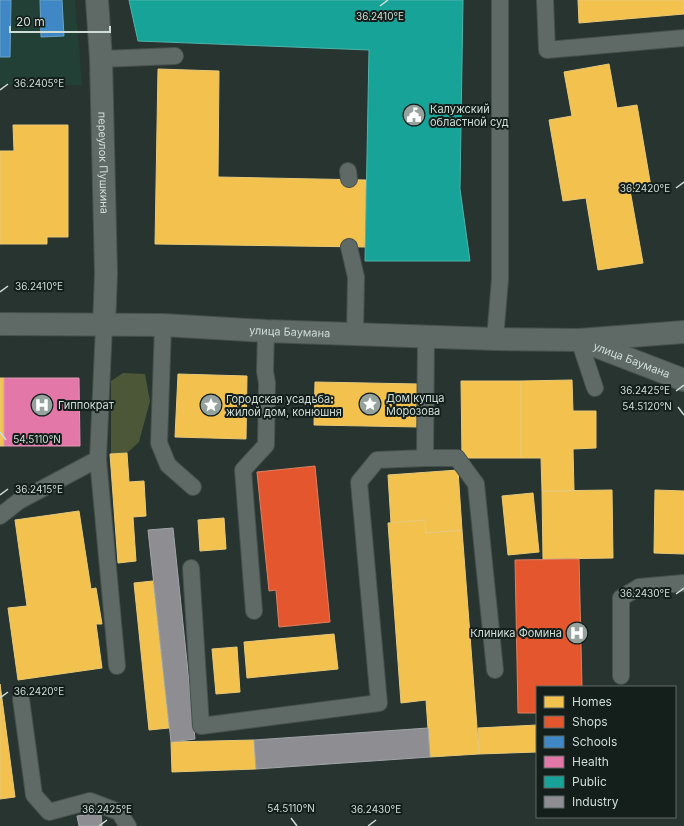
<svg xmlns="http://www.w3.org/2000/svg" width="684" height="826" font-family="Inter,sans-serif">
	<rect width="100%" height="100%" fill="#283430"/>
	<!-- built -->
	<path fill="#224036" d="M 0,0 L 75,0 L 82,85 L 0,85 Z"/>
	<!-- green -->
	<path fill="#4c5737" d="M 123,373 L 145,374 L 150,401 L 139,442 L 127,453 L 111,454 L 111,381 Z"/>
	<!-- homes -->
	<path fill="#f2c14e" stroke="#e8c977" d="M 578,0 L 684,0 L 684,14 L 579,23 Z
		M 609,64 L 617,108 L 637,105 L 651,187 L 630,190 L 643,263 L 598,270 L 586,198 L 563,201 L 549,120 L 572,116 L 564,72 Z
		M 158,69 L 219,71 L 218,177 L 366,180 L 365,247 L 155,244 Z
		M 13,125 L 68,125 L 68,237 L 47,237 L 47,244 L 0,244 L 0,151 L 14,151 Z
		M 178,374 L 247,376 L 246,439 L 175,437 Z
		M 0,378 L 4,378 L 4,446 L 0,446 Z
		M 572,380 L 573,411 L 596,411 L 596,448 L 573,449 L 574,491 L 542,491 L 541,458 L 521,458 L 521,381 Z
		M 461,381 L 521,381 L 521,458 L 462,458 Z
		M 315,382 L 419,384 L 418,427 L 314,425 Z
		M 127,453 L 129,482 L 144,481 L 146,516 L 133,517 L 136,561 L 118,563 L 110,454 Z
		M 458,470 L 462,530 L 426,533 L 425,520 L 391,523 L 388,475 Z
		M 612,490 L 613,558 L 543,559 L 542,491 Z
		M 655,490 L 684,491 L 684,554 L 654,553 Z
		M 533,493 L 539,552 L 508,555 L 502,496 Z
		M 79,511 L 91,589 L 96,588 L 102,624 L 96,624 L 102,668 L 18,680 L 8,608 L 27,606 L 15,520 Z
		M 224,518 L 226,549 L 200,551 L 198,520 Z
		M 425,520 L 426,533 L 462,530 L 479,754 L 430,757 L 426,700 L 401,703 L 388,523 Z
		M 153,581 L 169,728 L 149,730 L 134,583 Z
		M 334,634 L 338,669 L 247,678 L 244,642 Z
		M 237,647 L 240,692 L 216,694 L 212,649 Z
		M 0,684 L 15,797 L 0,799 Z
		M 537,725 L 537,752 L 479,754 L 478,728 Z
		M 254,740 L 256,769 L 172,772 L 171,742 Z"/>
	<!-- shops -->
	<path fill="#e4572e" stroke="#de7f61" d="M 315,466 L 330,622 L 279,627 L 276,590 L 269,591 L 257,472 Z
		M 579,559 L 582,687 L 537,687 L 537,713 L 518,713 L 515,560 Z"/>
	<!-- schools -->
	<path fill="#3f88c5" stroke="#6aa2ca" d="M 0,0 L 11,0 L 10,57 L 0,57 Z
		M 40,0 L 62,0 L 64,36 L 41,37 Z"/>
	<!-- health -->
	<path fill="#e377a8" stroke="#dd96b6" d="M 4,378 L 79,378 L 80,446 L 4,446 Z"/>
	<!-- public -->
	<path fill="#17a398" stroke="#4eb4ab" d="M 129,0 L 463,0 L 460,189 L 470,261 L 365,261 L 369,50 L 138,41 Z"/>
	<!-- industry -->
	<path fill="#8d8d92" stroke="#a1a5a7" d="M 173,528 L 195,739 L 171,742 L 148,530 Z
		M 428,728 L 430,757 L 256,769 L 254,740 Z
		M 101,813 L 102,826 L 79,826 L 77,816 Z"/>
	<g fill="none" stroke-linecap="round" stroke-linejoin="round">
		<!-- service casing -->
		<g stroke="#46514d" stroke-width="18">
			<path id="service" d="M 545,0 L 547,50 L 684,38
				M 101,59 L 175,56
				M 348,171 L 349,179
				M 349,247 L 356,277 L 355,334
				M 163,325 L 159,443 L 168,465 L 193,487
				M 426,336 L 425,458 L 457,458 L 476,484 L 495,670
				M 495,339 L 500,279 L 500,0
				M 579,340 L 595,388
				M 98,459 L 117,666
				M 0,516 L 19,501 L 98,459 L 104,326
				M 191,568 L 201,726 L 379,703 L 359,482 L 377,460 L 425,458
				M 254,611 L 243,470 L 266,445 L 267,383 L 265,371 L 266,331
				M 621,676 L 621,598 L 639,587 L 684,583
				M 21,699 L 34,795 L 49,812 L 90,801 L 119,812 L 128,826"/>
		</g>
		<!-- minor casing -->
		<g stroke="#46514d" stroke-width="24">
			<g id="minor">
				<path id="s1" d="M 97,0 L 101,59 L 106,274 L 104,326"/>
			</g>
		</g>
		<!-- tertiary casing -->
		<g stroke="#46514d" stroke-width="24">
			<g id="tertiary">
				<path id="s2" d="M 0,324 L 163,325 L 266,331 L 495,339 L 579,340 L 684,332"/>
				<path id="s3" d="M 585,342 L 684,380"/>
			</g>
		</g>
		<!-- service -->
		<use href="#service" stroke="#5f6966" stroke-width="16"/>
		<!-- minor -->
		<use href="#minor" stroke="#5f6966" stroke-width="22"/>
		<!-- tertiary -->
		<use href="#tertiary" stroke="#5f6966" stroke-width="22"/>
	</g>
	<!-- ticks -->
	<path fill="none" stroke="#cfddd7" stroke-width="1.5" d="M 380,6 L 388,0M 0,90 L 8,84M 676,188 L 684,182M 0,292 L 8,286M 676,391 L 684,385M 678,407 L 684,415M 0,432 L 6,440M 0,495 L 8,489M 676,594 L 684,588M 0,698 L 8,692M 291,818 L 297,826M 99,826 L 107,820M 368,826 L 376,820"/>
	<!-- icons -->
	<defs>
		<g id="civic-disc" transform="scale(1.15)"><circle r="9.5" fill="#95a29d" stroke="#141e1b"/><path d="M-.6-6.5H3V-4.5H.6V-3L4-1V1h2V6H-6V1h2V-1L-.6-3ZM-1.2 2.5V6h2.4V2.5Z" fill="#fff"/></g>
		<g id="sight-disc" transform="scale(1.15)"><circle r="9.5" fill="#95a29d" stroke="#141e1b"/><path d="M0-6L1.8-2.2L6-1.7L2.9 1.2L3.7 5.4L0 3.3L-3.7 5.4L-2.9 1.2L-6-1.7L-1.8-2.2Z" fill="#fff"/></g>
		<g id="hospital-disc" transform="scale(1.15)"><circle r="9.5" fill="#95a29d" stroke="#141e1b"/><path d="M-5-5h3v3.5h4V-5h3V5h-3V1.5h-4V5h-3Z" fill="#fff"/></g>
	</defs>
	<g fill-rule="evenodd">
		<use href="#civic-disc" x="414" y="115"/>
		<use href="#sight-disc" x="370" y="404"/>
		<use href="#hospital-disc" x="42" y="405"/>
		<use href="#sight-disc" x="211" y="405"/>
		<use href="#hospital-disc" x="577" y="633"/>
	</g>
	<g text-anchor="middle" stroke-width="4" stroke-linejoin="round" paint-order="stroke">
		<!-- poi labels -->
		<g font-size="11" fill="#cfddd7" stroke="#141e1b" text-anchor="start">
			<text x="430" y="113">Калужский<tspan x="430" dy="13">областной суд</tspan></text>
			<text x="386" y="402">Дом купца<tspan x="386" dy="13">Морозова</tspan></text>
			<text x="226" y="403">Городская усадьба:<tspan x="226" dy="13">жилой дом, конюшня</tspan></text>
			<text x="58" y="409">Гиппократ</text>
			<text x="562" y="637" text-anchor="end">Клиника Фомина</text>
		</g>
		<!-- street labels -->
		<g font-size="11" fill="#cfddd7" stroke="#141e1b">
			<text dy="4" stroke="none"><textPath href="#s1" startOffset="163">переулок Пушкина</textPath></text>
			<text dy="4" stroke="none"><textPath href="#s2" startOffset="290">улица Баумана</textPath></text>
			<text dy="4" stroke="none"><textPath href="#s3" startOffset="50">улица Баумана</textPath></text>
		</g>
	</g>
	<g font-size="10" text-anchor="middle" fill="#cfddd7" stroke="#141e1b" stroke-width="4" stroke-linejoin="round" paint-order="stroke">
		<text x="380" y="20">36.2410°E</text>
		<text x="39" y="87">36.2405°E</text>
		<text x="645" y="192">36.2420°E</text>
		<text x="39" y="290">36.2410°E</text>
		<text x="645" y="394">36.2425°E</text>
		<text x="647" y="410">54.5120°N</text>
		<text x="37" y="443">54.5110°N</text>
		<text x="39" y="493">36.2415°E</text>
		<text x="645" y="597">36.2430°E</text>
		<text x="39" y="695">36.2420°E</text>
		<text x="291" y="812">54.5110°N</text>
		<text x="107" y="813">36.2425°E</text>
		<text x="376" y="813">36.2430°E</text>
	</g>
	<!-- legend -->
	<rect x="536" y="686" width="140" height="132" fill="#141e1b" stroke="#5f6a66"/>
	<rect x="544" y="696" width="20" height="12" fill="#f2c14e" stroke="#5f6a66"/>
	<text x="572" y="706" font-size="12" fill="#cfddd7">Homes</text>
	<rect x="544" y="716" width="20" height="12" fill="#e4572e" stroke="#5f6a66"/>
	<text x="572" y="726" font-size="12" fill="#cfddd7">Shops</text>
	<rect x="544" y="736" width="20" height="12" fill="#3f88c5" stroke="#5f6a66"/>
	<text x="572" y="746" font-size="12" fill="#cfddd7">Schools</text>
	<rect x="544" y="756" width="20" height="12" fill="#e377a8" stroke="#5f6a66"/>
	<text x="572" y="766" font-size="12" fill="#cfddd7">Health</text>
	<rect x="544" y="776" width="20" height="12" fill="#17a398" stroke="#5f6a66"/>
	<text x="572" y="786" font-size="12" fill="#cfddd7">Public</text>
	<rect x="544" y="796" width="20" height="12" fill="#8d8d92" stroke="#5f6a66"/>
	<text x="572" y="806" font-size="12" fill="#cfddd7">Industry</text>
	<!-- scale -->
	<path d="M10 26v6h100v-6" fill="none" stroke="#cfddd7" stroke-width="2"/>
	<text x="16" y="26" font-size="12" fill="#cfddd7" stroke="#141e1b" stroke-width="3" paint-order="stroke">20 m</text>
</svg>
